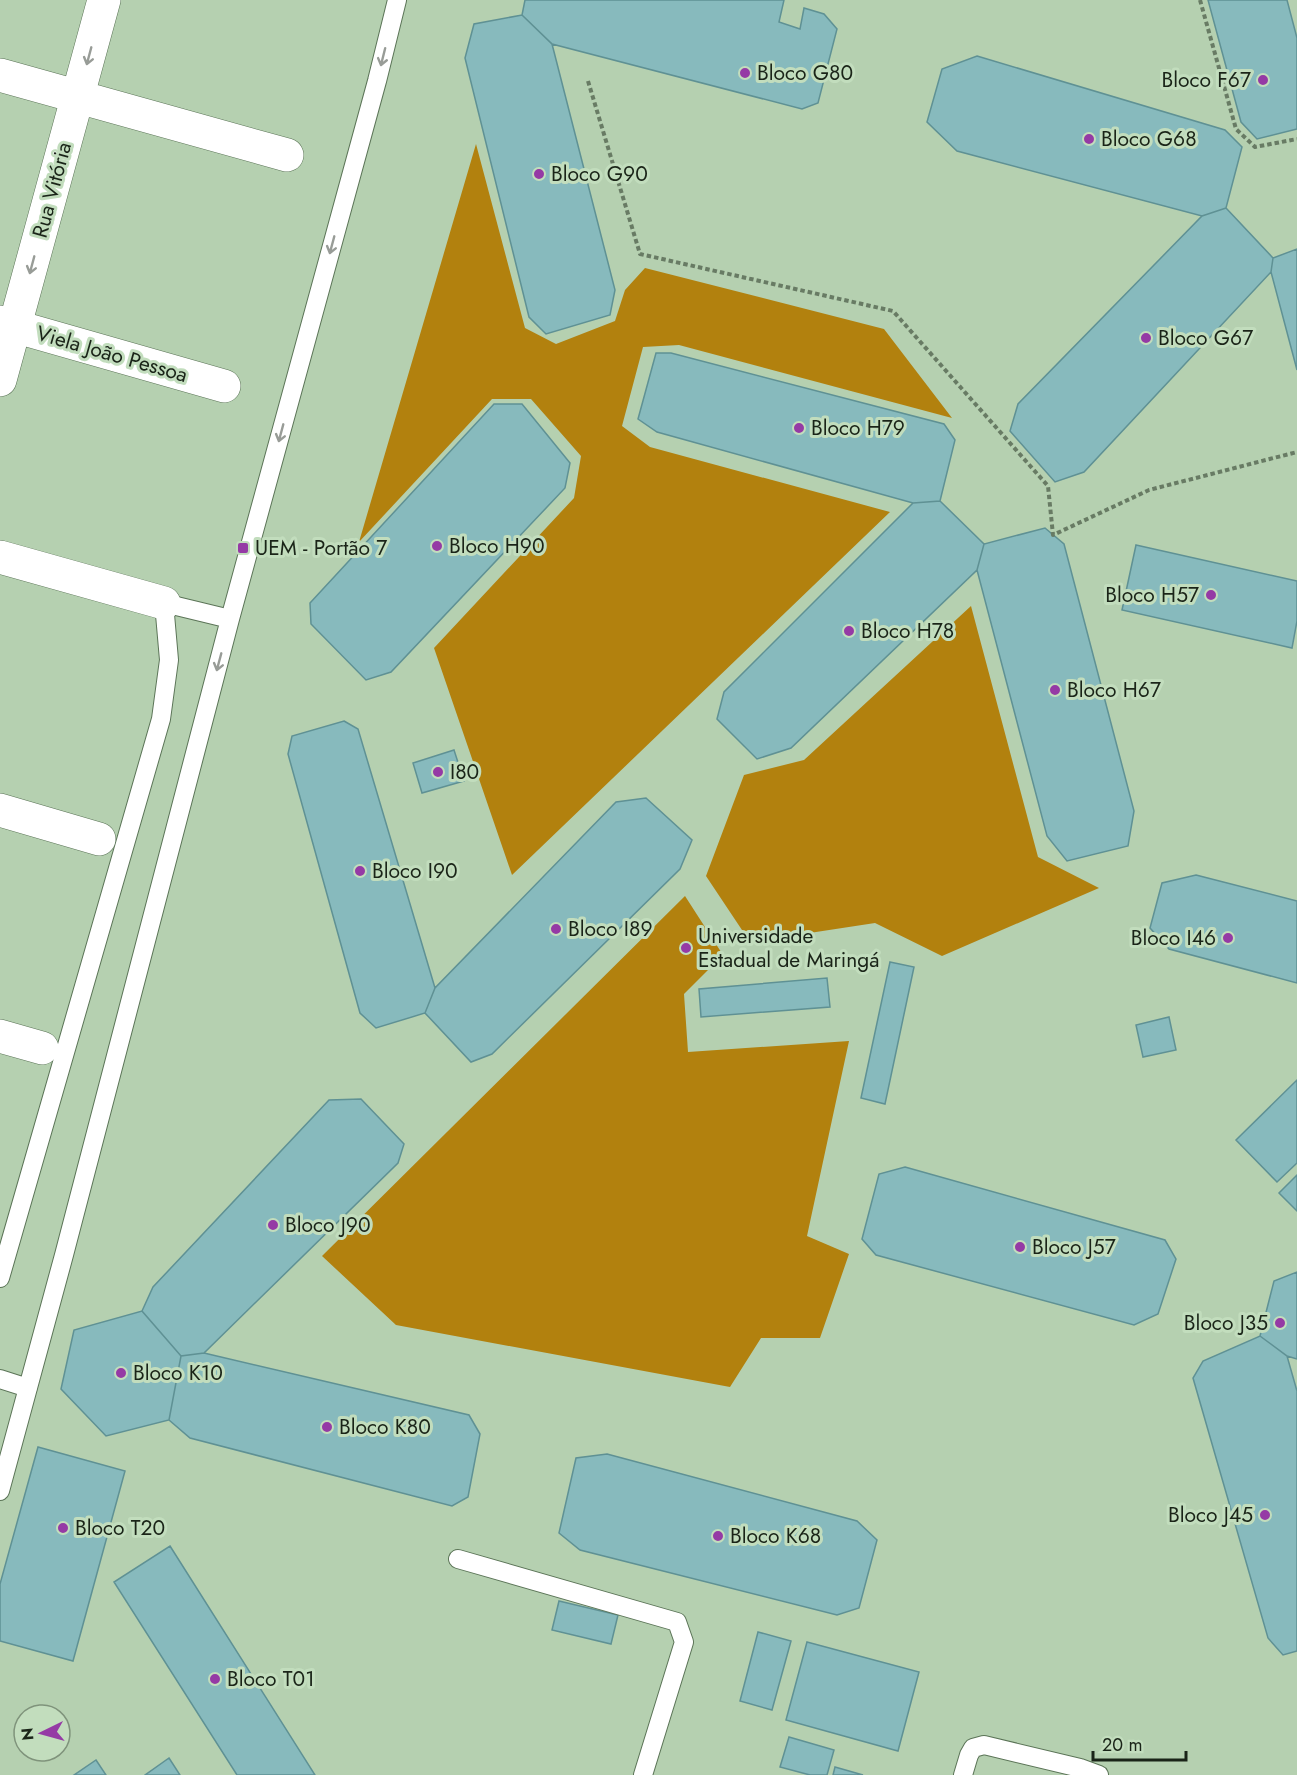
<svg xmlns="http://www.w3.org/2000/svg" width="1297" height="1775" font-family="Jost,sans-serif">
	<rect width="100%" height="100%" fill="#b5d0b0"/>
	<!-- forest -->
	<path fill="#b2810e" d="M 476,144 L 525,328 L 556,344 L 615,321 L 625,290 L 645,268 L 884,329 L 952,418 L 679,345 L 643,347 L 622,426 L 650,447 L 890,512 L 512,875 L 434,648 L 574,498 L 581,456 L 531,399 L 492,399 L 359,542 Z
		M 971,606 L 1038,857 L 1099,888 L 942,956 L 875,923 L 750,942 L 706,876 L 744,775 L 804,760 Z
		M 685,896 L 723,955 L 684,994 L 688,1052 L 849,1041 L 807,1236 L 849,1254 L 820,1338 L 761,1338 L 730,1387 L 396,1325 L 322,1256 Z"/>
	<!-- building -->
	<path fill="#87babd" stroke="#5f9194" stroke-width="1.5" d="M 525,0 L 784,0 L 779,22 L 800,29 L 804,8 L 824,14 L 837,29 L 818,103 L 802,109 L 552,44 L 522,15 Z
		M 1208,0 L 1287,0 L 1297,38 L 1297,129 L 1257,139 L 1241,122 Z
		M 522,15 L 552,44 L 615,290 L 610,315 L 546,334 L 529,317 L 465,58 L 474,24 Z
		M 977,56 L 1225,130 L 1242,147 L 1226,208 L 1202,216 L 957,151 L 927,122 L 942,69 Z
		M 1226,208 L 1273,258 L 1271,272 L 1084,472 L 1055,482 L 1010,431 L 1018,404 L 1202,216 Z
		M 1297,249 L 1297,370 L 1271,272 L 1273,258 Z
		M 656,353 L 671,353 L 944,424 L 955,440 L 940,501 L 913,503 L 657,432 L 638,419 Z
		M 494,404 L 522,404 L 570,463 L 565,488 L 391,672 L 366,680 L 311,624 L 310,603 Z
		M 940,501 L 984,544 L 977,570 L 791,748 L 757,759 L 717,719 L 724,692 L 913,503 Z
		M 1045,528 L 1064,544 L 1134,811 L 1128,846 L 1067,861 L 1047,836 L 977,570 L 984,544 Z
		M 1136,545 L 1297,581 L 1297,621 L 1292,648 L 1122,610 Z
		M 344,721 L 358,729 L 435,988 L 425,1013 L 376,1028 L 360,1013 L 288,754 L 292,736 Z
		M 454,750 L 464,781 L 422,793 L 413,763 Z
		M 646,798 L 692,840 L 680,869 L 492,1054 L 471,1062 L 425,1013 L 435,988 L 616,802 Z
		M 1196,875 L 1297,901 L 1297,983 L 1169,949 L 1150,928 L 1162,883 Z
		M 890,962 L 914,967 L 885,1104 L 861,1098 Z
		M 827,978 L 830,1007 L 701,1017 L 699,989 Z
		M 1169,1017 L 1176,1050 L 1143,1057 L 1136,1025 Z
		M 1297,1080 L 1297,1163 L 1277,1182 L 1236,1140 Z
		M 361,1099 L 404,1144 L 398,1163 L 204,1353 L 181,1356 L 142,1311 L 153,1287 L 329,1100 Z
		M 905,1167 L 1165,1240 L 1176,1259 L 1158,1314 L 1134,1325 L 876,1255 L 862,1239 L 879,1174 Z
		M 1297,1175 L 1297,1211 L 1279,1193 Z
		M 1297,1272 L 1297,1359 L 1287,1356 L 1260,1336 L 1274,1281 Z
		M 142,1311 L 181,1356 L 169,1420 L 106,1436 L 61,1389 L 74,1330 Z
		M 1260,1336 L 1287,1356 L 1297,1391 L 1297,1651 L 1283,1655 L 1268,1638 L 1193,1378 L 1203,1361 Z
		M 204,1353 L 469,1415 L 480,1434 L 468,1497 L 452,1506 L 190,1438 L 169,1420 L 181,1356 Z
		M 38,1447 L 125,1471 L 73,1661 L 0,1641 L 0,1584 Z
		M 607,1454 L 857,1521 L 877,1540 L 859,1608 L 837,1615 L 580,1550 L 559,1533 L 576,1458 Z
		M 170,1546 L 315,1775 L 237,1775 L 114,1582 Z
		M 559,1601 L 618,1615 L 611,1644 L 552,1630 Z
		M 758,1632 L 791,1641 L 772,1710 L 740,1701 Z
		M 807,1642 L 919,1672 L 898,1751 L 786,1720 Z
		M 789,1737 L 834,1750 L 827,1775 L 810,1775 L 780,1767 Z
		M 169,1758 L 180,1775 L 145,1775 Z
		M 96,1760 L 106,1775 L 74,1775 Z
		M 835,1767 L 863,1775 L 833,1775 Z"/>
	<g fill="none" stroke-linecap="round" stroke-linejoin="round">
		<!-- lane casing -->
		<g stroke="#5b7457" stroke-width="20">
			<path id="lane" d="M 0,1278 L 161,719 L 169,660 L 164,603 L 230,619
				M 0,1379 L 28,1388
				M 0,1491 L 64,1255 L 230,619 L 377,81 L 397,0
				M 458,1559 L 677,1622 L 684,1642 L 643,1775
				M 963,1775 L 969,1755 L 973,1748 L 984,1745 L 1080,1768 L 1099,1775"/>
		</g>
		<!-- street casing -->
		<g stroke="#5b7457" stroke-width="34">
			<path id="street" d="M 0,75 L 287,155
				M 0,322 L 224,386
				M 0,380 L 104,0
				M 0,557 L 164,603
				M 0,810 L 99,839
				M 0,1036 L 42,1048"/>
		</g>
		<!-- path -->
		<path stroke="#687b64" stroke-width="4" stroke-dasharray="4.5 3" stroke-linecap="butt" d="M 1200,0 L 1236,129 L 1255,147 L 1297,139
			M 588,81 L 640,254 L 893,311 L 1048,486 L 1053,535 L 1149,490 L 1297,452"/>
		<!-- lane -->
		<use href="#lane" stroke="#fff" stroke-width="18"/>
		<!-- street -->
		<use href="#street" stroke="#fff" stroke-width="33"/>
	</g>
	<!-- one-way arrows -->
	<defs><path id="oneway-shaft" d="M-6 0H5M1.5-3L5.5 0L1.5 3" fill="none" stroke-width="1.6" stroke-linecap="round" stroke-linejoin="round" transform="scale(1.5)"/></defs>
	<g stroke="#989c97">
		<use href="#oneway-shaft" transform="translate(89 56) rotate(105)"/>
		<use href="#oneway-shaft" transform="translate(383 57) rotate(104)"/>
		<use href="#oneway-shaft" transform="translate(332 245) rotate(105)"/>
		<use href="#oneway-shaft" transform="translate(32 265) rotate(105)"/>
		<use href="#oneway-shaft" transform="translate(281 433) rotate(105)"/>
		<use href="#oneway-shaft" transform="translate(219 662) rotate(105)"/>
	</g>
	<!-- markers -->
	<g fill="#953aa5" stroke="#c2ddbd" stroke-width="2">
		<circle cx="745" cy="73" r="6"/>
		<circle cx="1263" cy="80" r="6"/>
		<circle cx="1089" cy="139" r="6"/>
		<circle cx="539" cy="174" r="6"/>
		<circle cx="1146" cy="338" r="6"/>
		<circle cx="799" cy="428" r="6"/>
		<circle cx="437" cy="546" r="6"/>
		<rect x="237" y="542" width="12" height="12" rx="3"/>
		<circle cx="1211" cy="595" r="6"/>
		<circle cx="849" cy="631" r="6"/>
		<circle cx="1055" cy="690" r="6"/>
		<circle cx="438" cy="772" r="6"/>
		<circle cx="360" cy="871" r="6"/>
		<circle cx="556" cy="929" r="6"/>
		<circle cx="1228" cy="938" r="6"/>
		<circle cx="686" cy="948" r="6"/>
		<circle cx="273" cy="1225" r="6"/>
		<circle cx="1020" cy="1247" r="6"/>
		<circle cx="1280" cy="1323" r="6"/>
		<circle cx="121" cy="1373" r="6"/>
		<circle cx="327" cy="1427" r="6"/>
		<circle cx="1265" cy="1515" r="6"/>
		<circle cx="63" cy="1528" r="6"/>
		<circle cx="718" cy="1536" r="6"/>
		<circle cx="215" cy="1679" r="6"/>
	</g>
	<g text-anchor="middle" stroke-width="6" stroke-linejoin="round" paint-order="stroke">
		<!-- poi labels -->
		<g font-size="21" fill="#1a2418" stroke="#c2ddbd" text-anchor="start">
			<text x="757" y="80">Bloco G80</text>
			<text x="1251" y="87" text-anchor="end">Bloco F67</text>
			<text x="1101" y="146">Bloco G68</text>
			<text x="551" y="181">Bloco G90</text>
			<text x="1158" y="345">Bloco G67</text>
			<text x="811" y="435">Bloco H79</text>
			<text x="449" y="553">Bloco H90</text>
			<text x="255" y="555">UEM - Portão 7</text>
			<text x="1199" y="602" text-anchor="end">Bloco H57</text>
			<text x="861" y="638">Bloco H78</text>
			<text x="1067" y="697">Bloco H67</text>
			<text x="450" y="779">I80</text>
			<text x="372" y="878">Bloco I90</text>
			<text x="568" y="936">Bloco I89</text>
			<text x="698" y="943">Universidade<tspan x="698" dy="24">Estadual de Maringá</tspan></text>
			<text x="1216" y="945" text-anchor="end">Bloco I46</text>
			<text x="285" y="1232">Bloco J90</text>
			<text x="1032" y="1254">Bloco J57</text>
			<text x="1268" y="1330" text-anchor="end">Bloco J35</text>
			<text x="133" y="1380">Bloco K10</text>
			<text x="339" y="1434">Bloco K80</text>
			<text x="1253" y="1522" text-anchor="end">Bloco J45</text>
			<text x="75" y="1535">Bloco T20</text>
			<text x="730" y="1543">Bloco K68</text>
			<text x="227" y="1686">Bloco T01</text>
		</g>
		<!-- street labels -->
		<g font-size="21" fill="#1a2418" stroke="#c2ddbd">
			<text transform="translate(52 190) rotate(-75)" y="7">Rua Vitória</text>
			<text transform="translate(112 354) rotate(16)" y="7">Viela João Pessoa</text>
		</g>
	</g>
	<!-- north arrow -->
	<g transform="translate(42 1733) rotate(265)"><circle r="28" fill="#c2ddbd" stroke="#7f937b" stroke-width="1.5"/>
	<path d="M0-4.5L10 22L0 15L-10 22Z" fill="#953aa5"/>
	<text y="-9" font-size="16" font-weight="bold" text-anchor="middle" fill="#1a2418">N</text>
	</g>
	<!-- scale -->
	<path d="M1093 1751v9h93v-9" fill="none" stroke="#1a2418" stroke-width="3"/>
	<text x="1102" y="1751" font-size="18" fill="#1a2418" stroke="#c2ddbd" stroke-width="4.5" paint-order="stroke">20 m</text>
</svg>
